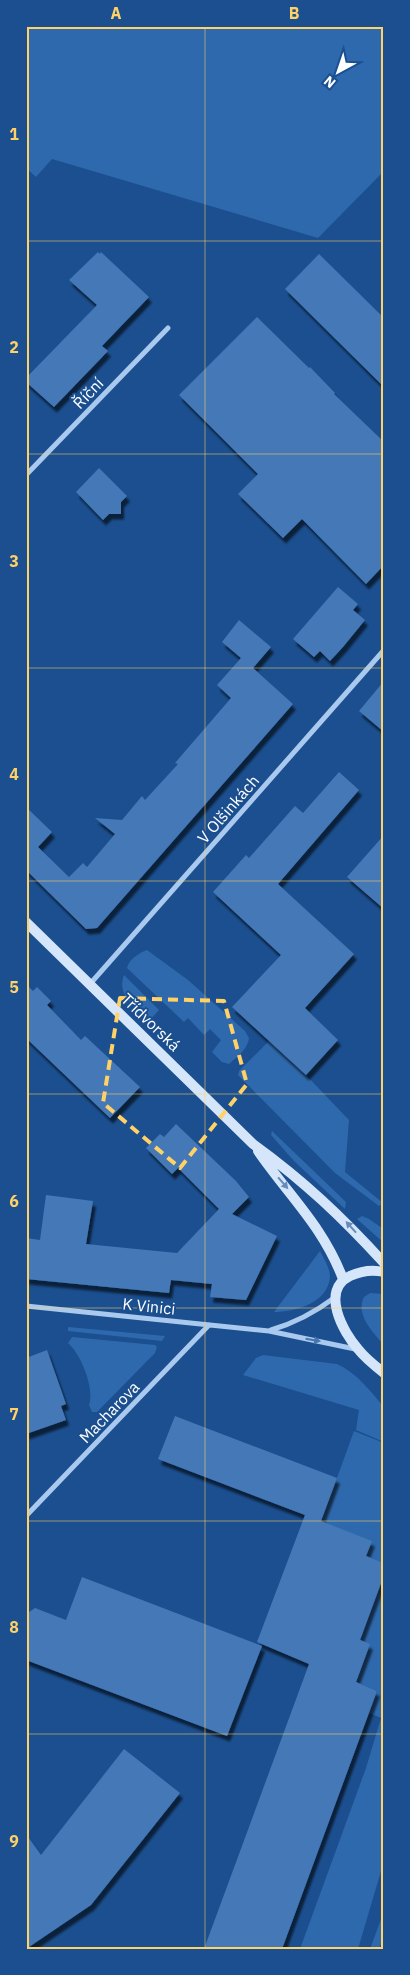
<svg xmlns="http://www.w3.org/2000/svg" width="410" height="1975" font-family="'IBM Plex Sans',sans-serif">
	<defs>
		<filter id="shadow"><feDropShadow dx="3" dy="5.5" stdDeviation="1" flood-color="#0009"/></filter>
	</defs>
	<rect width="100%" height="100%" fill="#1b4f8f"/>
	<!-- green -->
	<path fill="#2e69ad" d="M 26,26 L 384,26 L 384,171 L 318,238 L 52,159 L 36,177 L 26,168 Z
		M 147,950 L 188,980 L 245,1031 L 249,1038 C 248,1049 237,1057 229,1064 L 222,1062 L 212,1052 L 221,1040 L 210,1029 L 204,1035 L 188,1018 L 184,1022 L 127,968 C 129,959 139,953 147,950 Z
		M 124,975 L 159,1010 L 149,1021 C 136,1009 116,995 124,975 Z
		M 269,1041 L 306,1075 L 349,1120 L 345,1172 L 383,1203 L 379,1206 L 335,1173 L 238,1075 L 239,1071 Z
		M 272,1131 L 346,1202 L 345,1209 L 294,1161 L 271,1135 Z
		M 362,1216 L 369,1219 L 382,1228 L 384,1243 L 357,1219 Z
		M 320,1251 C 324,1259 330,1268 330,1277 C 328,1303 295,1312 274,1312 Z
		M 370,1293 L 384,1294 L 384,1345 C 373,1333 355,1314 364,1297 Z
		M 68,1327 L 165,1336 L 162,1341 L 68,1331 Z
		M 72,1337 L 155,1345 L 157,1347 L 155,1353 L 97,1412 L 92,1412 L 89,1405 C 95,1389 81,1354 68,1343 Z
		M 263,1355 L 337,1364 C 357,1373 370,1391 384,1407 L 384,1442 L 356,1430 L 359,1410 L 243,1375 L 256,1358 Z
		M 354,1431 L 384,1443 L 384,1563 L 366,1556 L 371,1541 L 321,1522 Z
		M 384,1575 L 384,1861 L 358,1949 L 300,1949 L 366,1768 L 381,1718 L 369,1713 L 377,1691 L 356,1682 L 369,1644 L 354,1638 Z
		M 384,1911 L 384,1936 L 379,1949 L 370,1949 Z"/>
	<!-- building -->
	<path fill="#4478b7" filter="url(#shadow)" d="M 98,252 L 100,254 L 101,252 L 149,297 L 102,346 L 108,351 L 54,407 L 26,382 L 26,378 L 97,305 L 69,280 Z
		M 319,254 L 384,318 L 384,387 L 285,289 Z
		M 257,317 L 309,368 L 310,367 L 335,393 L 334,394 L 384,442 L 384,565 L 366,584 L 302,519 L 283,538 L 238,494 L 258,474 L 179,395 Z
		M 99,468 L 127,496 L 121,502 L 121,514 L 109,514 L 103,520 L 76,492 Z
		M 338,587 L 358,604 L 353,610 L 365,620 L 343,647 L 330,661 L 320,651 L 314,657 L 293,639 Z
		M 239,620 L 271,647 L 253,668 L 293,704 L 97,928 L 86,929 L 26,870 L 26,807 L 52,832 L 38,847 L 69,877 L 83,863 L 87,867 L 115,834 L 95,818 L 122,820 L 142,796 L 145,800 L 178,764 L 175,763 L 231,698 L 217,685 L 241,658 L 222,642 Z
		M 384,681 L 384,732 L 359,711 Z
		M 339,772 L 359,790 L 278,884 L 354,954 L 305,1008 L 338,1040 L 306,1075 L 232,1007 L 281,955 L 213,892 L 246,855 L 249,858 L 295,806 L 303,813 Z
		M 384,835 L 384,909 L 347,877 Z
		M 26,984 L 33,991 L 37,987 L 51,1001 L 47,1005 L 81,1040 L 85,1036 L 140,1087 L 110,1118 L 26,1038 Z
		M 176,1124 L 236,1181 L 249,1197 L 232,1214 L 277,1236 L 246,1300 L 210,1297 L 212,1284 L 171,1280 L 169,1293 L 26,1279 L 26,1238 L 40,1240 L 46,1195 L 93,1201 L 86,1244 L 177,1253 L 219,1209 L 178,1168 L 172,1174 L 146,1148 L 160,1134 L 164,1137 Z
		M 47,1350 L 66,1404 L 61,1406 L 66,1420 L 26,1434 L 26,1358 Z
		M 175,1416 L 337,1478 L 321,1521 L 372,1541 L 366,1556 L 384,1563 L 384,1575 L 360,1640 L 370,1644 L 356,1682 L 377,1691 L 282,1949 L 204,1949 L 309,1664 L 257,1642 L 305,1515 L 158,1459 Z
		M 82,1577 L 262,1646 L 227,1736 L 26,1660 L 26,1614 L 35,1608 L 66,1620 Z
		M 124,1749 L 180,1793 L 91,1905 L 26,1949 L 26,1834 L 41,1855 Z"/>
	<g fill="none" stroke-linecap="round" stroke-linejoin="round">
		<!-- minor -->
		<path stroke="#a9c9ee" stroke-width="5" d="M 26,475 L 168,328
			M 90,984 L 384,650
			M 26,1306 L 269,1331 L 355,1349
			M 271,1330 C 295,1323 314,1313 334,1298
			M 26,1516 L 209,1325"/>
		<!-- secondary -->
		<path stroke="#d6e6fa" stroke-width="10" d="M 26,922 L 253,1144 C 304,1181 342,1217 384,1263
			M 258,1151 C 289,1196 323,1226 343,1279
			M 384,1272 C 372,1269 361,1271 350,1276 C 320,1290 343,1332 358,1349 C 365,1358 375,1366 384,1373"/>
	</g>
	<!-- one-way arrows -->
	<defs><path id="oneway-solid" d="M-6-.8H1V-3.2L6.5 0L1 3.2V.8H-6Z" transform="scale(1.25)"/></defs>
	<g fill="#668bba">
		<use href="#oneway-solid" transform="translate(283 1183) rotate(49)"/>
		<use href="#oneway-solid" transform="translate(351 1227) rotate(-132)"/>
	</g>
	<use fill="#4674ac" href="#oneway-solid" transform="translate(313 1340) rotate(9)"/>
	<!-- marked area -->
	<path fill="none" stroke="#ffd166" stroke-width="4" stroke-dasharray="10 6" stroke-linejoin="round" d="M 120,998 L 224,1001 L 247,1084 L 180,1168 L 103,1103 Z"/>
	<!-- grid -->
	<path fill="none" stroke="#ffd166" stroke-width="1" stroke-opacity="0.55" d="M 205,26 L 205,1949M 26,241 L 384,241M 26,454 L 384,454M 26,668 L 384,668M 26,881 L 384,881M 26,1094 L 384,1094M 26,1308 L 384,1308M 26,1521 L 384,1521M 26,1734 L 384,1734"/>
	<g text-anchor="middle" stroke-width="4" stroke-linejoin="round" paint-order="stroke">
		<!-- street labels -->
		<g font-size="16" fill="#fff" stroke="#1b4f8f">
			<text transform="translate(88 393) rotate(-46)" y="6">Říční</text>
			<text transform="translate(228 809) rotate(-49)" y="6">V Olšinkách</text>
			<text transform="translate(151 1022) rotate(44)" y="6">Třídvorská</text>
			<text transform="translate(149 1306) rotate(6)" y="6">K Vinici</text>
			<text transform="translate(109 1412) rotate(-46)" y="6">Macharova</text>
		</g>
	</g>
	<!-- border -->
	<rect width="410" height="1975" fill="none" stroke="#1b4f8f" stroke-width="55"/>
	<!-- north arrow -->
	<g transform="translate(338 72) rotate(220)" stroke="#1b4f8f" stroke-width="4" paint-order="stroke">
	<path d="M0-4L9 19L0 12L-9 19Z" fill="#ffffff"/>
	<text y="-8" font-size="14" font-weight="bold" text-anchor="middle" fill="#ffffff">N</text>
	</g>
	<rect x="28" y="28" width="354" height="1920" fill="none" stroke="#ffd166" stroke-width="2"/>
	<g font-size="16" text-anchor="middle" font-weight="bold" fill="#ffd166">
		<text x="116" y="19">A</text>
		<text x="294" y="19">B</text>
		<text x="14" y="140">1</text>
		<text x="14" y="353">2</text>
		<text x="14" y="567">3</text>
		<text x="14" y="780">4</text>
		<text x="14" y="993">5</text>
		<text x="14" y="1207">6</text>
		<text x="14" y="1420">7</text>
		<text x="14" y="1633">8</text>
		<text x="14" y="1847">9</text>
	</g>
</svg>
